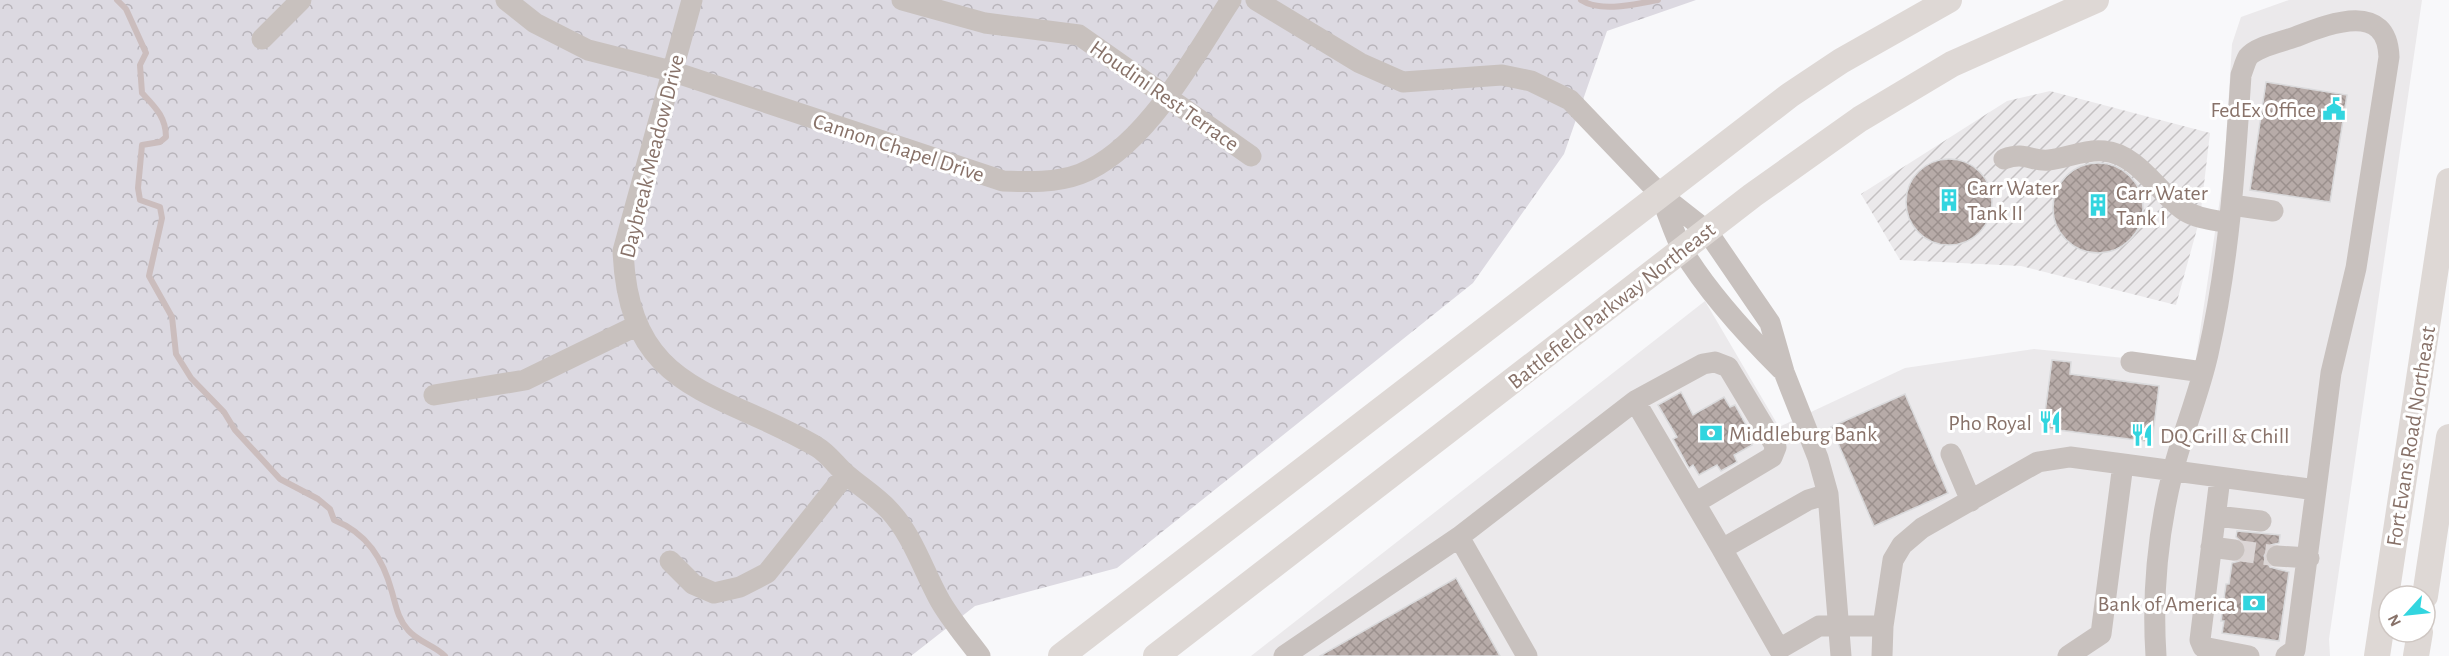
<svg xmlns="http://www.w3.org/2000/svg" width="2449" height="656" font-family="'Alegreya Sans',sans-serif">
	<defs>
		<pattern id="industrial-furrows" width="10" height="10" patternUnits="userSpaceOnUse" patternTransform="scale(1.5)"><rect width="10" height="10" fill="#ebe9eb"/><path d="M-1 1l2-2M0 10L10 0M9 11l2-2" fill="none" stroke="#c4c1c2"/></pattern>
		<pattern id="forest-crowns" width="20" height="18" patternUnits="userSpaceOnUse" patternTransform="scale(1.5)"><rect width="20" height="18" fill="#dcd9e1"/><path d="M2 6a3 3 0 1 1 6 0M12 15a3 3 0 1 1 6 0" fill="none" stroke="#b8b4ba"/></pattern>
		<pattern id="building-cross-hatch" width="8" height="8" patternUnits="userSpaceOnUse" patternTransform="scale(1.5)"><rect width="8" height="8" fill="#b7aba8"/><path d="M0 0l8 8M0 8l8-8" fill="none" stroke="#9b908d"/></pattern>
	</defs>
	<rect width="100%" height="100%" fill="#f8f8fa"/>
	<!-- built -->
	<path fill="#ebe9eb" d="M 2289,0 L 2422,0 L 2329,639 L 2330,656 L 1251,656 L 1705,301 L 1779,427 L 1905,368 L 2034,349 L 2195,365 L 2224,172 L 2232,44 L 2241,17 Z"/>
	<!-- industrial -->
	<path fill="url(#industrial-furrows)" d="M 2050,91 L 2210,133 L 2200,218 L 2176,305 L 2021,266 L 1900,260 L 1861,194 L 2007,101 Z"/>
	<!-- forest -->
	<path fill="url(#forest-crowns)" d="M 0,0 L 1696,0 L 1607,31 L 1564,154 L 1473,283 L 1117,568 L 975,606 L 911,656 L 0,656 Z"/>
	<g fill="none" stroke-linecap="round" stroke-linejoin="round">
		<!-- stream -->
		<path stroke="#cbbdbd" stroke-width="6" d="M 117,0 L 126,9 L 146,53 L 140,65 L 142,93 C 155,107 166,117 166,137 L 160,142 L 142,145 L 138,188 L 140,200 L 160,207 L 162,218 L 149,276 L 172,317 L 176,354 L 191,378 L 224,412 L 235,430 L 280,479 L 318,499 L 330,509 L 334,520 C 367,533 383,559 392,592 C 396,606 398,619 408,630 C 418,642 434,645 445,656
			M 1581,0 C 1601,13 1636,4 1658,0"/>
	</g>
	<!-- building -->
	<path fill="url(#building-cross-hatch)" stroke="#dadadc" stroke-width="1.5" d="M 2266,82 L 2347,95 L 2330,202 L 2250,190 Z
		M1906 202a43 43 0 1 1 86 0a43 43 0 1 1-86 0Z
		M2053 208a45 45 0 1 1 90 0a45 45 0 1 1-90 0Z
		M 2052,360 L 2071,362 L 2070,374 L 2159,386 L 2152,442 L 2043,428 Z
		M 1681,392 L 1693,415 L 1724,397 L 1730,407 L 1735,405 L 1750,432 L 1746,435 L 1752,445 L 1734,455 L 1737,462 L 1721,471 L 1717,465 L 1699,475 L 1693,465 L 1689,468 L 1673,439 L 1677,437 L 1658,405 Z
		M 1905,394 L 1948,493 L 1874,526 L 1831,427 Z
		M 2237,531 L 2280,535 L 2279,543 L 2271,545 L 2264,556 L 2270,567 L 2289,572 L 2279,641 L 2222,633 L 2224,621 L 2221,621 L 2226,584 L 2229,584 L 2232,563 L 2239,561 L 2246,552 L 2245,545 L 2236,537 Z
		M 1456,578 L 1500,656 L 1320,656 Z"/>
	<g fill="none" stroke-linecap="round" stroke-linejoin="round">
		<!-- minor-tunnel -->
		<path stroke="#dcd6d6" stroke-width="21" stroke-dasharray="21 10" stroke-linecap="butt" d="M 2234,550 L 2277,556"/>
		<!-- minor -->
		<path stroke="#c8c1be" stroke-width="21" d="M 506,0 L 535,23 L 588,50 L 671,71 L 1003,181 C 1028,182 1056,183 1080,174 C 1146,148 1193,57 1231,0
			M 692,0 L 623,251 C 629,394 719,389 817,447 C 829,454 837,467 847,475 C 861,487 877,497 889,510 C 911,533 923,569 938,597 C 949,618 966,637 980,656
			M 902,0 L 985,23 L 1079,35 L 1251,156
			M 1256,0 L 1360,63 L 1403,82 L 1502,75 L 1531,81 L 1570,100 L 1660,194 L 1707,231 L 1770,323 L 1784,372 L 1818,458 L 1828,494 L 1841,656
			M 262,39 L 301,0
			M 2004,159 C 2026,151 2031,162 2049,160 C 2067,158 2085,149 2104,151 C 2138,154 2158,193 2185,211 C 2198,219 2214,220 2229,223
			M 1660,195 C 1668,213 1674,234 1683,251 C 1709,294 1746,334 1781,369
			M 2232,205 L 2273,211
			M 2131,362 L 2203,372
			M 434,395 L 525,380 L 638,325
			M 1635,401 L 1703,364 L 1715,362 L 1728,367 L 1776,447 L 1772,457 L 1695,503
			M 1951,454 L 1971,501
			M 2123,464 L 2316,490 L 2331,373 L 2356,268 L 2389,57 C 2387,0 2329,24 2295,37 C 2282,42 2257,46 2248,57 C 2245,62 2243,70 2241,75 C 2235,169 2229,262 2208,354 C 2199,394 2183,432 2173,471 C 2158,531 2152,595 2156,656
			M 2220,478 L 2200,640 L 2203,647 L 2249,656
			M 2216,516 L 2261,521
			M 1459,537 L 1527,656
			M 2211,547 L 2234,550
			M 1722,549 L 1779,649 L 1819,626 L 1883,626
			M 2277,556 L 2309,558
			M 670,561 L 693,584 L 714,593 L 740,587 L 767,573 L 846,474
			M 1284,656 L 1459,537 L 1635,401 L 1722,549 L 1808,500 L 1828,494
			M 1882,656 L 1883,626 L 1893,560 L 1902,545 L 1922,528 L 2038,462 L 2070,457 L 2123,464 L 2101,634 L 2068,656
			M 2286,656 L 2295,650 L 2316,490"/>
		<!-- major -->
		<path stroke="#ded8d5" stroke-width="26" d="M 2425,596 L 2449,437
			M 1061,656 L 1790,95 L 1841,61 L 1949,0
			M 1156,656 L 1753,195 L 1860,119 L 1952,64 L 2096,0
			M 2377,656 L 2449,181
			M 2416,656 L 2420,632"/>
	</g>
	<!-- icons -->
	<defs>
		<g id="civic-bare" transform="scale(1.8)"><path d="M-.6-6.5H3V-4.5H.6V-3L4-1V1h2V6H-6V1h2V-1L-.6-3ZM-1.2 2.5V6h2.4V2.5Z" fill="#32d5df" stroke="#fff" stroke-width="2.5" paint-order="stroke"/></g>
		<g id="building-bare" transform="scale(1.8)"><path d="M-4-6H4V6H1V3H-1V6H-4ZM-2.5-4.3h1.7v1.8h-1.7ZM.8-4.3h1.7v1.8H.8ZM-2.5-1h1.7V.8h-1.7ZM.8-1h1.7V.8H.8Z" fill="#32d5df" stroke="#fff" stroke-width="2.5" paint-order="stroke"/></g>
		<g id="restaurant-bare" transform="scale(1.8)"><path d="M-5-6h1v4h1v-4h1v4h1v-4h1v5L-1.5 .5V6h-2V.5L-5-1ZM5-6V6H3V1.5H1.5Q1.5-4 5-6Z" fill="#32d5df" stroke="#fff" stroke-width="2.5" paint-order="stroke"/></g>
		<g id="bank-bare" transform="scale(1.8)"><path d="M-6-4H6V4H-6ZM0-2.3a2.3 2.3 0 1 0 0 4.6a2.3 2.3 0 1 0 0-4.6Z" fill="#32d5df" stroke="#fff" stroke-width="2.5" paint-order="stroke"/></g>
	</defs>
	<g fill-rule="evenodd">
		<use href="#civic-bare" x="2334" y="109"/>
		<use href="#building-bare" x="1949" y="200"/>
		<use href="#building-bare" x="2098" y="205"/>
		<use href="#restaurant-bare" x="2050" y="422"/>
		<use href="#bank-bare" x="1711" y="433"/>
		<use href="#restaurant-bare" x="2142" y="435"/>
		<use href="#bank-bare" x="2254" y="603"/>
	</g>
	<g text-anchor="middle" stroke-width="6" stroke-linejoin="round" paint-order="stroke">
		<!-- street labels -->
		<g font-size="22" fill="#887269" stroke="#fff">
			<text transform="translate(1165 95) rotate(35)" y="8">Houdini Rest Terrace</text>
			<text transform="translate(899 147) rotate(18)" y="8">Cannon Chapel Drive</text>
			<text transform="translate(651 156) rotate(-76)" y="8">Daybreak Meadow Drive</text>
			<text transform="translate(1611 305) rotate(-38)" y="8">Battlefield Parkway Northeast</text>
			<text transform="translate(2410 436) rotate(-81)" y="8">Fort Evans Road Northeast</text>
		</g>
		<!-- poi labels -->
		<g font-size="22" fill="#887269" stroke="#fff" text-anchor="start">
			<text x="2316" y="117" text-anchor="end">FedEx Office</text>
			<text x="1967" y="195">Carr Water<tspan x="1967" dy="25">Tank II</tspan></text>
			<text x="2116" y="200">Carr Water<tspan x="2116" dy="25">Tank I</tspan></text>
			<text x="2032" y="430" text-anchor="end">Pho Royal</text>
			<text x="1729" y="441">Middleburg Bank</text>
			<text x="2160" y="443">DQ Grill &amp; Chill</text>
			<text x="2236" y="611" text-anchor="end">Bank of America</text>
		</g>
	</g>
	<!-- north arrow -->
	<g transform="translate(2407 614) rotate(243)"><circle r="28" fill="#ffffff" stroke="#cfc7c3" stroke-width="1.5"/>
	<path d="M0-4.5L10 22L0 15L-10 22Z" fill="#32d5df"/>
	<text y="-9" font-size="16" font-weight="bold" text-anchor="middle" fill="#887269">N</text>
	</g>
</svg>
